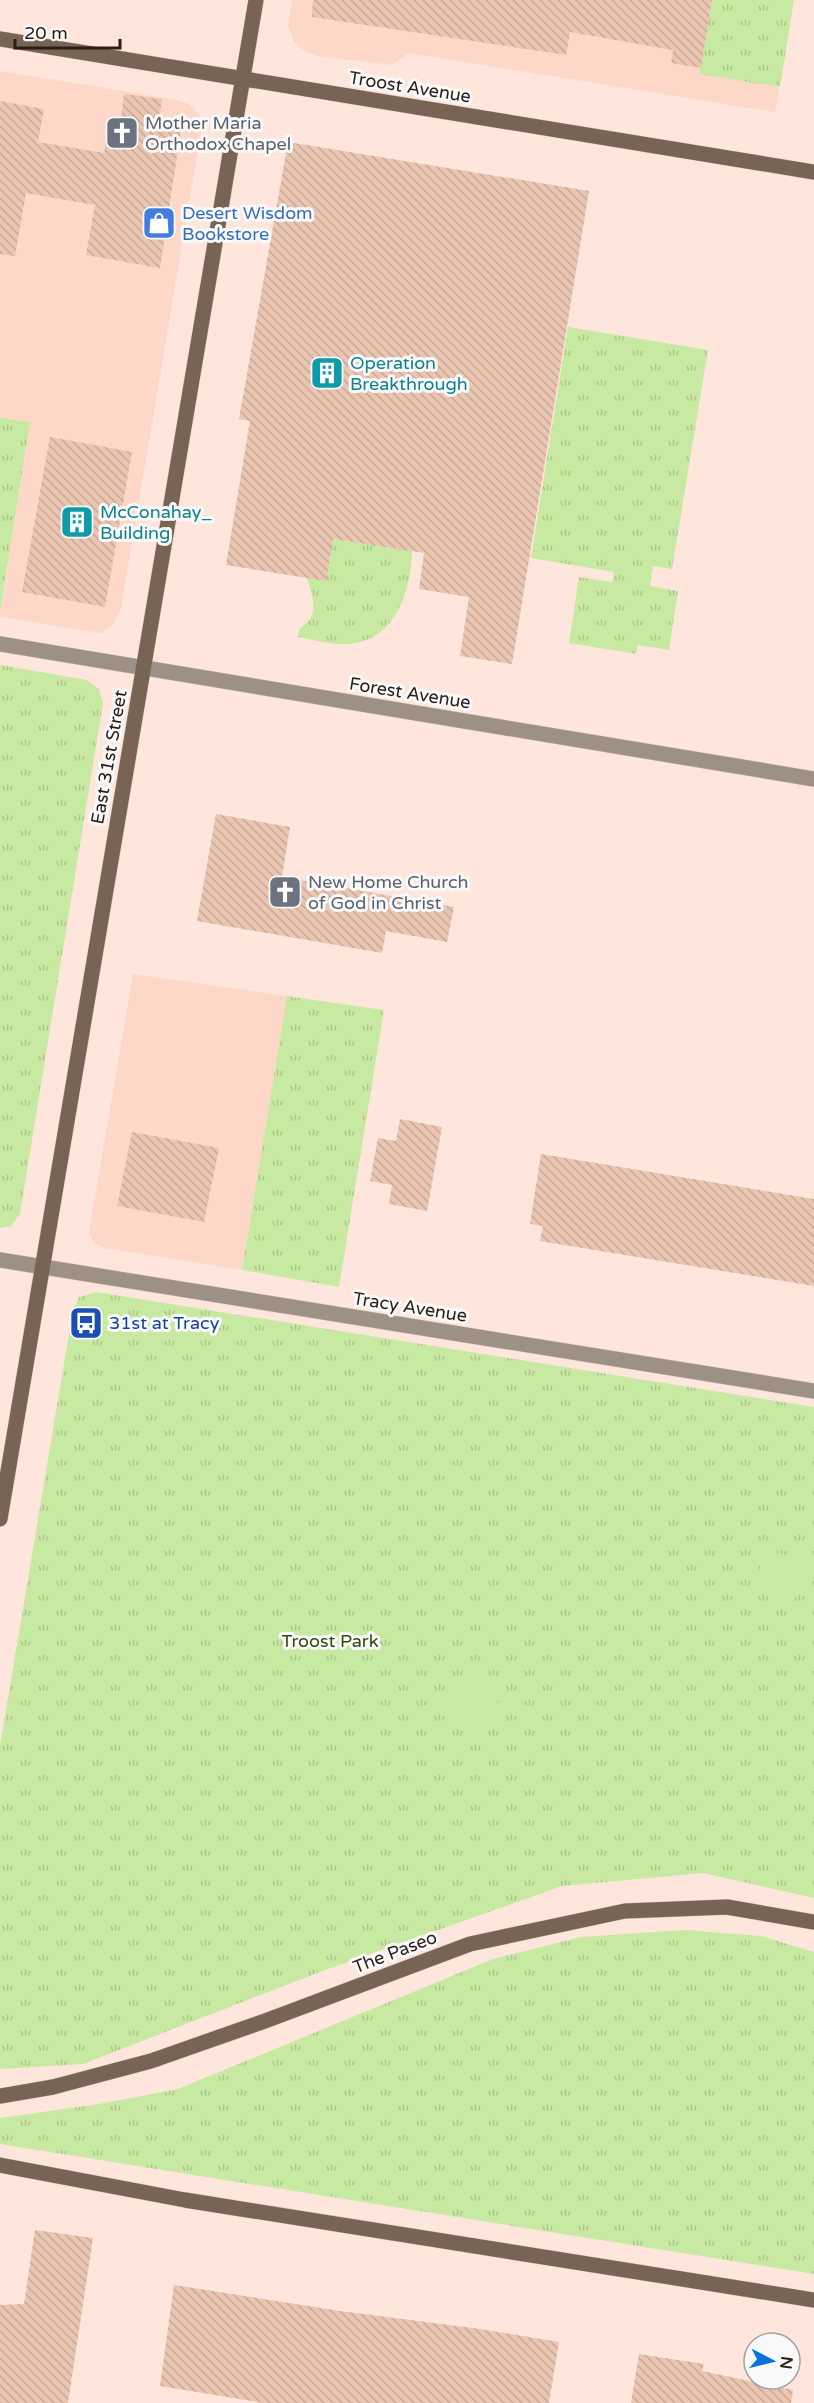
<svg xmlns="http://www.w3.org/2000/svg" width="814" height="2403" font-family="'Varela Round',sans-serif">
	<defs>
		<pattern id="grass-tufts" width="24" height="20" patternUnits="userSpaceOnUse" patternTransform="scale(1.5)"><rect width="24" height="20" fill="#c8e9a2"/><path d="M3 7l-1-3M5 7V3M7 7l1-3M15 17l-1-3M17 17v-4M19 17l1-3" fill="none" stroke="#acc78b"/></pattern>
		<pattern id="building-back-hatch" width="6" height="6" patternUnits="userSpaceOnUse" patternTransform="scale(1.5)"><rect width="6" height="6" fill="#e9c5b2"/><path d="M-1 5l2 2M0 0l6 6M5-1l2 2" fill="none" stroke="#c8a998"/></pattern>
	</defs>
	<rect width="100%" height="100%" fill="#fee6dd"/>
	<!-- built -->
	<path fill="#fdd7c8" d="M 292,0 L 793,0 L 775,112 L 409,53 L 392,65 L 317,56 L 304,51 L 293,40 L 288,25 Z
		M 0,71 L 172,99 L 189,104 L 199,114 L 201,131 L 121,609 L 112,626 L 101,633 L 0,617 L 30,422 L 0,417 Z
		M 133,974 L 287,996 L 242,1270 L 104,1248 L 93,1242 L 89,1232 Z"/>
	<!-- grass -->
	<path fill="url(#grass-tufts)" d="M 712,0 L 794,0 L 780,87 L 699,74 Z
		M 568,327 L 708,350 L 672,569 L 653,566 L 650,586 L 678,591 L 669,650 L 638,645 L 636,654 L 569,643 L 579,577 L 612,582 L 614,572 L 531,558 Z
		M 0,417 L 30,422 L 0,613 Z
		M 333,539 L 412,551 C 411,590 396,641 348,644 C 331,645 314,640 298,637 C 299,624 305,627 311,617 C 317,606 310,589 307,578 Z
		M 0,665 L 87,680 L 99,689 L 103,703 L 20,1214 L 11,1226 L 0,1228 Z
		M 287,996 L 384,1010 L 339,1287 L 242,1270 Z
		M 96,1292 L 814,1407 L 814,1898 L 703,1873 L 562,1886 L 325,1970 L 83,2064 L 0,2069 L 0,1746 L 73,1310 L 79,1297 Z
		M 685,1930 L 761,1936 L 814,1952 L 814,2274 L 0,2144 L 0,2118 L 99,2104 L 178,2089 L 493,1959 L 581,1937 Z"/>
	<!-- pitch -->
	<path fill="#c8e9a2" d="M 767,1553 C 783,1553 799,1556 811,1566 L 813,1576 C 803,1591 794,1603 776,1605 C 760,1592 753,1569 767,1553 Z
		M 471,1672 C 486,1678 498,1695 499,1711 C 488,1724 465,1727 450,1722 L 445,1712 L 462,1675 Z"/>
	<!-- building -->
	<path fill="url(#building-back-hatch)" d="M 313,0 L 712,0 L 701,68 L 671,63 L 673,50 L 570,32 L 566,55 L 312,17 Z
		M 124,94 L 162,99 L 158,126 L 181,130 L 160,268 L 86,255 L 95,205 L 26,193 L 15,256 L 0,254 L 0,101 L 44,109 L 38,142 L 104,153 L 110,117 L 121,119 Z
		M 288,142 L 589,191 L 512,664 L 460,656 L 469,597 L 419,589 L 424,553 L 333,539 L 326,581 L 226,565 L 250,421 L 239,419 Z
		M 50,437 L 132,452 L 105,607 L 22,592 Z
		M 216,814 L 290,827 L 282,877 L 454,907 L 447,942 L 386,931 L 382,953 L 197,921 Z
		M 400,1119 L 442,1127 L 427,1211 L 389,1204 L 392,1185 L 370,1181 L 378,1138 L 396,1141 Z
		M 132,1132 L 219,1148 L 204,1222 L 117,1206 Z
		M 541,1154 L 814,1199 L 814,1286 L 540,1241 L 543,1226 L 530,1224 Z
		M 35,2230 L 93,2238 L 68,2403 L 0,2403 L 0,2305 L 24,2304 Z
		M 174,2285 L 340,2311 L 480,2329 L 559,2342 L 549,2403 L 263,2403 L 160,2386 Z
		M 639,2354 L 704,2364 L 702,2371 L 793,2390 L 791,2403 L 631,2403 Z"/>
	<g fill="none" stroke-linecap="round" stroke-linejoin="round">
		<!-- minor casing -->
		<g stroke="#d8c2b9" stroke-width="16">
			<path id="minor" d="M 0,644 L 814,779
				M 0,1260 L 814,1391"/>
		</g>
		<!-- secondary casing -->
		<g stroke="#d8c2b9" stroke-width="16">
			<path id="secondary" d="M 0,39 L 814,172
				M 0,1519 L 256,0
				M 0,2096 L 53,2087 L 151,2061 L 265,2021 L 470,1944 L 625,1911 L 727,1907 L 814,1922
				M 0,2165 L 185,2200 L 814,2300"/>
		</g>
		<!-- minor -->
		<use href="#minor" stroke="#9d9085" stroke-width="15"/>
		<!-- secondary -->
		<use href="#secondary" stroke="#776454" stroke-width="15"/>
	</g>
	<!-- icons -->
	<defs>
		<g id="church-square" transform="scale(1.725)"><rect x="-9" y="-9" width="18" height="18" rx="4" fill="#6b7280" stroke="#f9f9f9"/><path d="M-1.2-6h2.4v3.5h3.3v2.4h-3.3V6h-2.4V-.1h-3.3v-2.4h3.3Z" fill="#fff"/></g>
		<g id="shop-square" transform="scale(1.725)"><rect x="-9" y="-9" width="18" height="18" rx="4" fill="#3f7fe0" stroke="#f9f9f9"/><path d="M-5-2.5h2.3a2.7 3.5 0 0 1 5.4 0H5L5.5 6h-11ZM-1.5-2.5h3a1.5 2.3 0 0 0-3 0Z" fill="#fff"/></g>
		<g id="building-square" transform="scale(1.725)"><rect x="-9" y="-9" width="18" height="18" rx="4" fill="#0f9aa8" stroke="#f9f9f9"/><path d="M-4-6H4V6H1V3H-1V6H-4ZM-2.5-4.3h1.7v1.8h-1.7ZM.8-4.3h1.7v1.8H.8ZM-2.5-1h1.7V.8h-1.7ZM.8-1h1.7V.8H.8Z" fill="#fff"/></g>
		<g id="bus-square" transform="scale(1.725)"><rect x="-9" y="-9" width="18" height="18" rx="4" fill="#1a4fb4" stroke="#f9f9f9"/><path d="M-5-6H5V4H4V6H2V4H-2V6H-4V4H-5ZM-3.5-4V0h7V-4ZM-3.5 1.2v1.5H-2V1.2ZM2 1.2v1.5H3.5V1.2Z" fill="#fff"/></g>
	</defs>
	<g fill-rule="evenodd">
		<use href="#church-square" x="122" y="133"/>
		<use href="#shop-square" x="159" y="223"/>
		<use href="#building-square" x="327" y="373"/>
		<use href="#building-square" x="77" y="522"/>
		<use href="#church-square" x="285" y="892"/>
		<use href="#bus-square" x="86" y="1323"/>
	</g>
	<g text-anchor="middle" stroke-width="6" stroke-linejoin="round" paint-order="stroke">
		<!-- street labels -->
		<g font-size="18" fill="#2b1d17" stroke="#f9f9f9">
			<text transform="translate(410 87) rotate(9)" y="6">Troost Avenue</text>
			<text transform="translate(410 693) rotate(9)" y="6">Forest Avenue</text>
			<text transform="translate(109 757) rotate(-80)" y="6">East 31st Street</text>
			<text transform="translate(410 1307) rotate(9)" y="6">Tracy Avenue</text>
			<text transform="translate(395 1952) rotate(-21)" y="6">The Paseo</text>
		</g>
		<!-- worship labels -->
		<g font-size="18" fill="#5b616d" stroke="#f9f9f9" text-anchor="start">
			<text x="145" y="129">Mother Maria<tspan x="145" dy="21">Orthodox Chapel</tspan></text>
			<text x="308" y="888">New Home Church<tspan x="308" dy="21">of God in Christ</tspan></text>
		</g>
		<!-- shop labels -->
		<g font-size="18" fill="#366cbe" stroke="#f9f9f9" text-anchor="start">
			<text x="182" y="219">Desert Wisdom<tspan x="182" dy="21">Bookstore</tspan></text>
		</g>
		<!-- culture labels -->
		<g font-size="18" fill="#0d838f" stroke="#f9f9f9" text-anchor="start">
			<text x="350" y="369">Operation<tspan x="350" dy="21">Breakthrough</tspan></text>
			<text x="100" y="518">McConahay_<tspan x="100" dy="21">Building</tspan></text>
		</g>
		<!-- transit labels -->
		<g font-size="18" fill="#164399" stroke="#f9f9f9" text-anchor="start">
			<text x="109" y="1329">31st at Tracy</text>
		</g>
		<!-- park labels -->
		<g font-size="18" fill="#31490b" stroke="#f9f9f9">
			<text x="330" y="1647">Troost Park</text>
		</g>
	</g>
	<!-- north arrow -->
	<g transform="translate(772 2361) rotate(97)"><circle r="28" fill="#f9f9f9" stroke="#a7a19f" stroke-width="1.5"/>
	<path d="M0-4.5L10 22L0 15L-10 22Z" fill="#0774db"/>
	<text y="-9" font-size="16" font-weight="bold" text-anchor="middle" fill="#2b1d17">N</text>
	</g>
	<!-- scale -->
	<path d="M15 39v9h105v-9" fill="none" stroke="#2b1d17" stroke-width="3"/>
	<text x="24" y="39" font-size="18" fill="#2b1d17" stroke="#f9f9f9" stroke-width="4.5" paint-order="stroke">20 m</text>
</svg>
